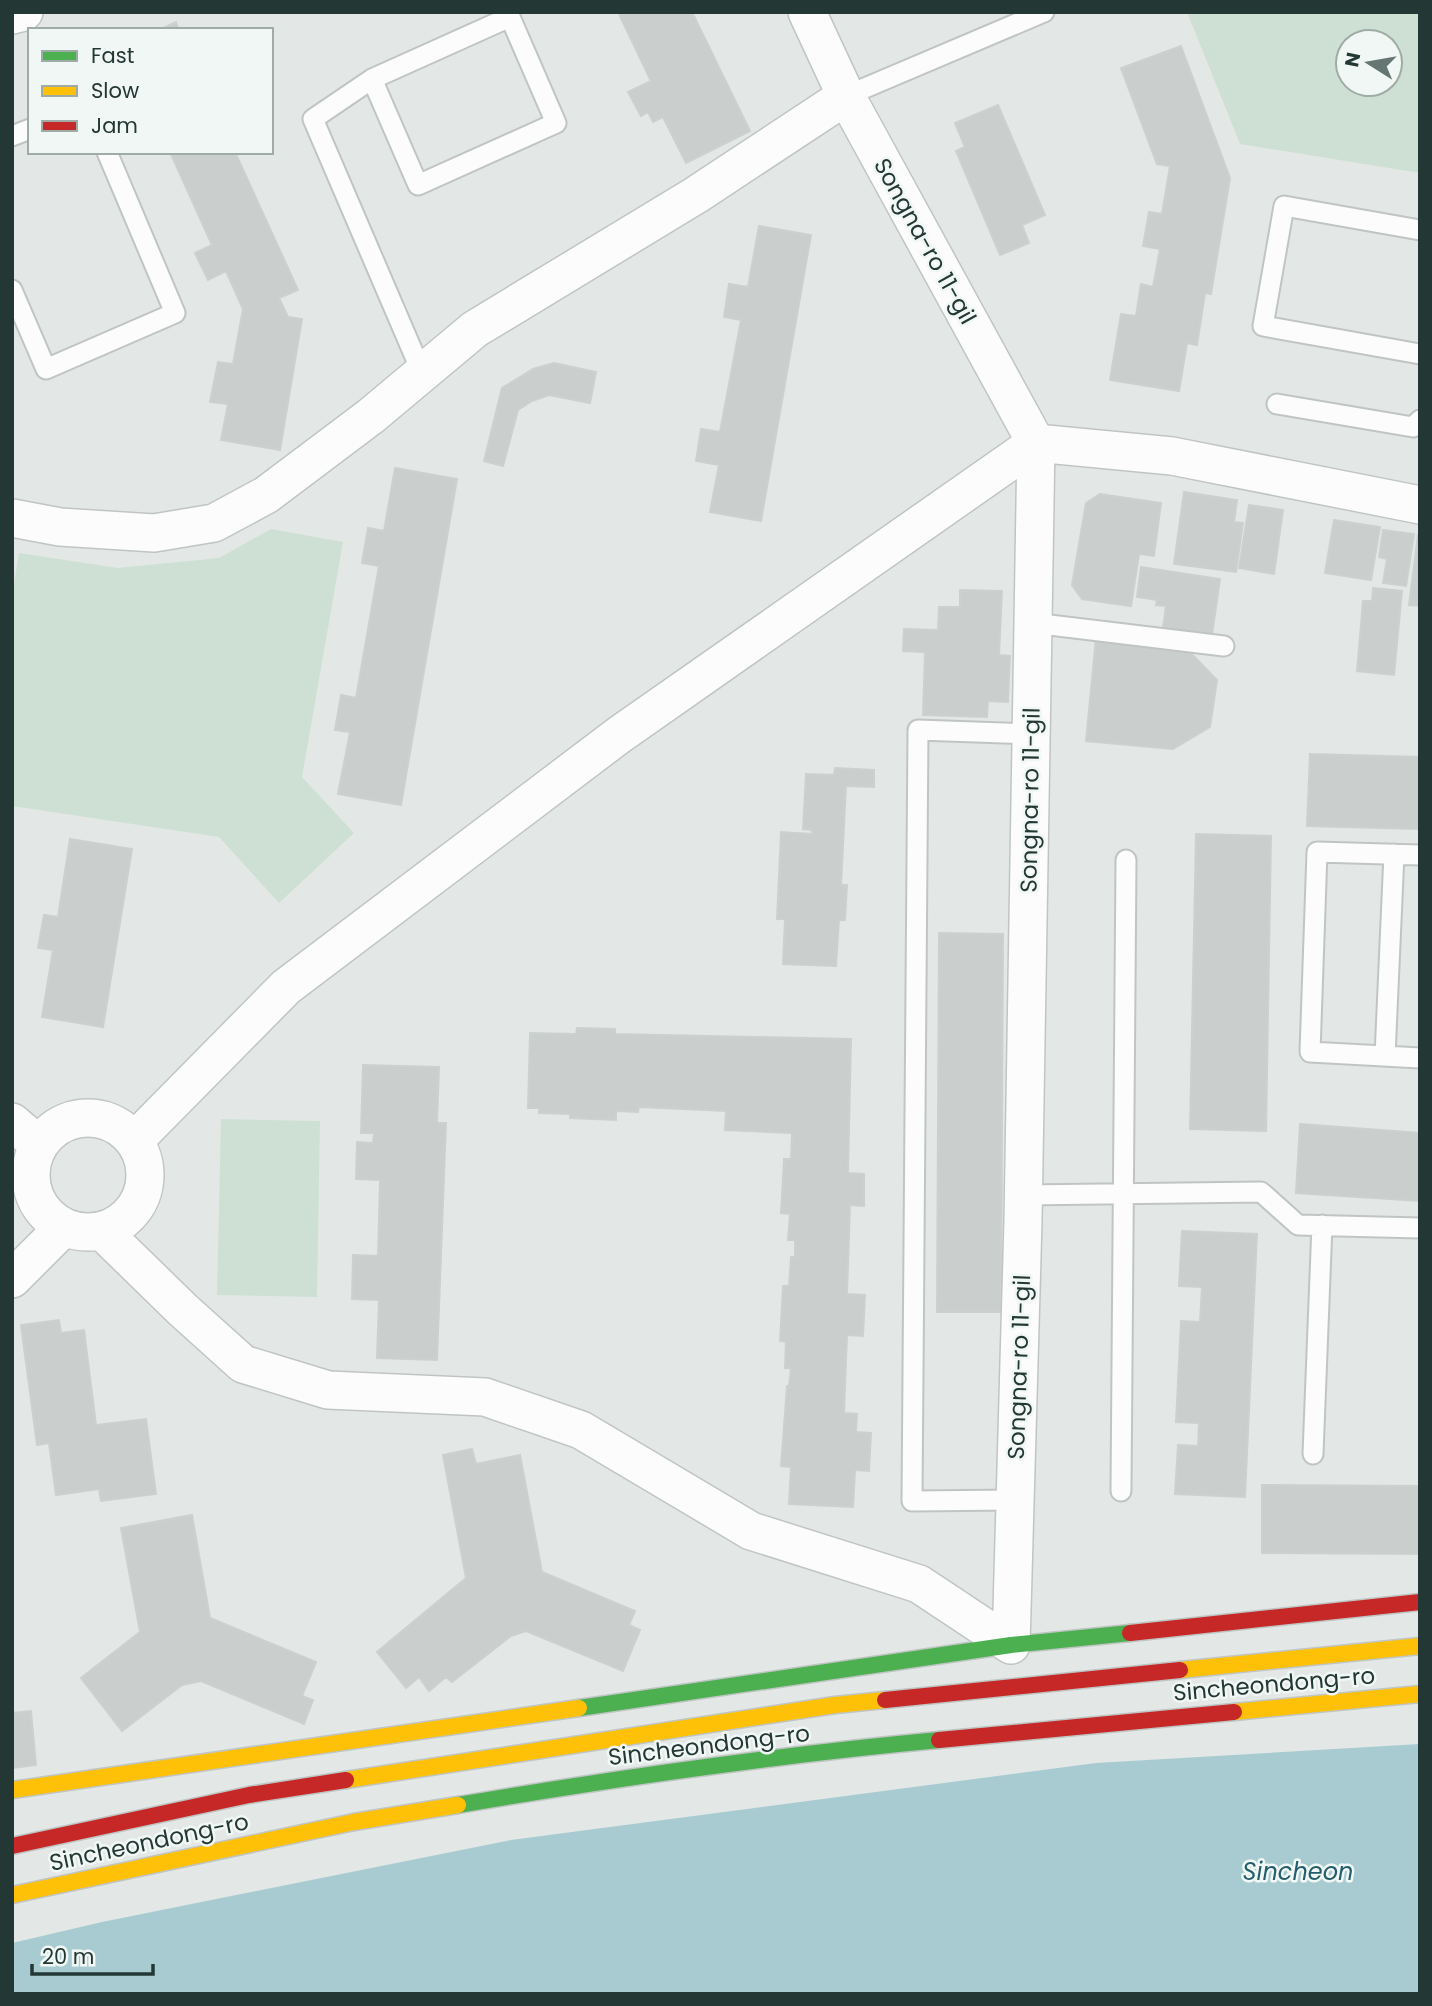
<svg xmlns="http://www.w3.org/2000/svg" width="1432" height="2006" font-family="Poppins,sans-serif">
	<rect width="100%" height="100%" fill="#e3e8e6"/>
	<!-- green -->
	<path fill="#cee0d4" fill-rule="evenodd" d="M 1187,12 L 1420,12 L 1420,173 L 1240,144 ZM 1348,42 L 1390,42 L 1390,84 L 1348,84 Z
		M 271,529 L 343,542 L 302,777 L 354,833 L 279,903 L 219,837 L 12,806 L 12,596 L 19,553 L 118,568 L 219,558 Z
		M 221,1119 L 320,1121 L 317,1297 L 217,1295 Z"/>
	<!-- water -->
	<path fill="#a8cbd2" d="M 1420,1744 L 1420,1994 L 12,1994 L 12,1943 L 102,1922 L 511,1840 L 1096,1763 Z"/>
	<!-- building -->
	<path fill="#cacfcd" stroke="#ccd1cf" stroke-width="2" d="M 618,12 L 692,12 L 750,131 L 686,163 L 663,117 L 653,122 L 648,112 L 641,116 L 628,92 L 651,81 Z
		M 176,22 L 179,30 L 159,30 Z
		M 1181,46 L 1230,178 L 1211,294 L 1205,293 L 1197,345 L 1187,343 L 1179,391 L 1110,380 L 1121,314 L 1136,316 L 1141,284 L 1153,287 L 1160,249 L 1143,246 L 1149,212 L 1162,214 L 1170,166 L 1157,164 L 1121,68 Z
		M 998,105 L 1045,215 L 1022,225 L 1029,243 L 1000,255 L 956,151 L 965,147 L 955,123 Z
		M 170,152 L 235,152 L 298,290 L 279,298 L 288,317 L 302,319 L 280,450 L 221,440 L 228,404 L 210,402 L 218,362 L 233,364 L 243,309 L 226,271 L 208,280 L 195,253 L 212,245 Z
		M 759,226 L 811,235 L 761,521 L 710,512 L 719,465 L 696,461 L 701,429 L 720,432 L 741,320 L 724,317 L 729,284 L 748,287 Z
		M 554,363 L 596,372 L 590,403 L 549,395 L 532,401 L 518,410 L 503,466 L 484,461 L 502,388 L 533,369 Z
		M 395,468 L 457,479 L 401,805 L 338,794 L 350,732 L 335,730 L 341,695 L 356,698 L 379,566 L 362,563 L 368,528 L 384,531 Z
		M 1184,492 L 1237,500 L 1234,522 L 1243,523 L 1236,572 L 1174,564 Z
		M 1100,494 L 1161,503 L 1154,556 L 1139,554 L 1131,606 L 1082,599 L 1072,585 L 1086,503 Z
		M 1249,505 L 1283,510 L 1274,574 L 1239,568 Z
		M 1334,520 L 1380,527 L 1371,580 L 1325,573 Z
		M 1383,530 L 1414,534 L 1406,586 L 1383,583 L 1387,559 L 1379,557 Z
		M 1418,535 L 1420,535 L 1420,606 L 1409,605 Z
		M 1141,567 L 1220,579 L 1212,635 L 1163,628 L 1166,606 L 1156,605 L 1157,600 L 1137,597 Z
		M 1373,588 L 1402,591 L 1394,675 L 1357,671 L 1363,601 L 1372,601 Z
		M 960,590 L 1002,591 L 999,655 L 1010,656 L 1008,702 L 988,701 L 987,717 L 923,715 L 925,652 L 903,651 L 904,629 L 938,630 L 939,607 L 960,607 Z
		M 1096,638 L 1185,647 L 1217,680 L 1210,727 L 1173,749 L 1086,741 Z
		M 1310,754 L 1420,757 L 1420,829 L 1307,826 Z
		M 835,768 L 874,770 L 874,787 L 846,786 L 841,885 L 847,885 L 845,920 L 839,920 L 836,966 L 783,964 L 785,919 L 777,919 L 781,832 L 812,834 L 812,830 L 803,829 L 806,774 L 834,775 Z
		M 1196,834 L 1271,836 L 1266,1131 L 1190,1129 Z
		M 70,839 L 132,849 L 103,1027 L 42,1017 L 53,950 L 38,948 L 44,915 L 58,917 Z
		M 939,933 L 1003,934 L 1001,1312 L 937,1312 Z
		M 577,1028 L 615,1029 L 615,1034 L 851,1039 L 848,1173 L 864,1174 L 864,1206 L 850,1205 L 847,1294 L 865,1295 L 863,1336 L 847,1335 L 844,1413 L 857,1414 L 856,1432 L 871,1433 L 869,1471 L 855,1470 L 853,1507 L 789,1504 L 791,1467 L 781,1466 L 787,1386 L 789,1386 L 791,1368 L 785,1368 L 786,1342 L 780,1341 L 783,1286 L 789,1286 L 791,1257 L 795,1257 L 795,1240 L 788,1240 L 790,1214 L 781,1213 L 784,1159 L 791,1159 L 792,1133 L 725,1130 L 726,1111 L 639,1107 L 638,1112 L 616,1111 L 616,1120 L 570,1118 L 570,1114 L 539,1113 L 539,1108 L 528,1108 L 530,1033 L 576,1034 Z
		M 363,1065 L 439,1067 L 437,1123 L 446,1123 L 437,1360 L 377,1358 L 379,1300 L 352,1299 L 353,1255 L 378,1256 L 380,1180 L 356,1179 L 357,1142 L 373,1143 L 374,1133 L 361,1133 Z
		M 1300,1124 L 1420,1133 L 1420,1201 L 1296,1193 Z
		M 1182,1231 L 1257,1234 L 1245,1497 L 1175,1494 L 1178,1445 L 1198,1446 L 1199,1423 L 1176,1422 L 1181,1321 L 1200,1322 L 1202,1287 L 1179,1286 Z
		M 59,1320 L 61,1333 L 84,1330 L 96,1425 L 146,1419 L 156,1494 L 101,1501 L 99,1489 L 56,1495 L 49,1443 L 37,1445 L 21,1325 Z
		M 472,1449 L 476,1464 L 520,1455 L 542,1572 L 635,1611 L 629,1625 L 640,1630 L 623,1671 L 526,1631 L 511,1636 L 452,1682 L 446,1677 L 429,1691 L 419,1677 L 406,1688 L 377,1652 L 466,1578 L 443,1455 Z
		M 1262,1485 L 1420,1486 L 1420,1554 L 1262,1553 Z
		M 192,1515 L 210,1618 L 316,1662 L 302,1696 L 313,1700 L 304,1724 L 201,1681 L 182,1685 L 122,1731 L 81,1678 L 140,1632 L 121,1528 Z
		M 31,1711 L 36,1765 L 12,1768 L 12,1713 Z"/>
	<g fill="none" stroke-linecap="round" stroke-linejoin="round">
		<!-- lane casing -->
		<g stroke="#c0c5c3" stroke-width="23">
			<path id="lane" d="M 372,79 L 418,185 L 556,123 L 510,17 L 372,79 L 313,119 L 422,373
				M 846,96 L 1044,12
				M 12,136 L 30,129
				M 1420,230 L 1284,206 L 1263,326 L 1420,354
				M 12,290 L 46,369 L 175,313 L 107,152
				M 1277,404 L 1413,427 L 1420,420
				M 1033,623 L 1224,646
				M 1420,855 L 1317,852 L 1310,1052 L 1420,1058
				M 1385,1056 L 1394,854
				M 1023,1195 L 1261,1192 L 1298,1225 L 1420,1228
				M 1313,1454 L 1322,1225
				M 1121,1491 L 1126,860
				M 1015,1500 L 912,1501 L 918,730 L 1032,734"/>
		</g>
		<!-- street casing -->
		<g stroke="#c0c5c3" stroke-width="40">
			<path id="street" d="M 807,12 L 846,96 L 1036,443 L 1023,1221 L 1011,1645
				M 12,15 L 24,12
				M 1036,443 L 1172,456 L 1420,505
				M 12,518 L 60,527 L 154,533 L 214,523 L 266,495 L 371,416 L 475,329 L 696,195 L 846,96
				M31 1175a57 57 0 1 1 114 0a57 57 0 1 1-114 0Z
				M 12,1122 L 39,1145
				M 135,1140 L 286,987 L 619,735 L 1036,443
				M 102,1231 L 183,1310 L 243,1364 L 328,1390 L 485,1397 L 581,1430 L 751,1531 L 919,1584 L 1011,1645
				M 12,1279 L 64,1227"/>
		</g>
		<!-- fast casing -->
		<g stroke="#bfc5c3" stroke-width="19">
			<path id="fast" d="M 579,1708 L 1011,1645 L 1130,1633
				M 458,1805 C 617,1778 778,1755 939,1740"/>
		</g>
		<!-- slow casing -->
		<g stroke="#bfc5c3" stroke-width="19">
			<path id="slow" d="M 1180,1670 L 1420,1646
				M 1234,1712 L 1420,1694
				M 346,1780 L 835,1705 L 885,1700
				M 12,1790 L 579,1708
				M 12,1895 L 354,1822 L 458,1805"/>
		</g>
		<!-- jam casing -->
		<g stroke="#bfc5c3" stroke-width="19">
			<path id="jam" d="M 1130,1633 L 1420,1602
				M 885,1700 L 1180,1670
				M 939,1740 L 1234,1712
				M 12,1846 L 249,1795 L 346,1780"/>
		</g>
		<!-- lane -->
		<use href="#lane" stroke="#fbfcfb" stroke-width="19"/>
		<!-- street -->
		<use href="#street" stroke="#fbfcfb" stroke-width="37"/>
		<!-- fast -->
		<use href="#fast" stroke="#4caf50" stroke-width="16"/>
		<!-- slow -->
		<use href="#slow" stroke="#ffc107" stroke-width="16"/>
		<!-- jam -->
		<use href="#jam" stroke="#c62828" stroke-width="16"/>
	</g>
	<g text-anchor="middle" stroke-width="5" stroke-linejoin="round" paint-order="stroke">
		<!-- street labels -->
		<g font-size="23" fill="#233834" stroke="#f1f7f4">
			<text transform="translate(925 241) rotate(61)" y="8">Songna-ro 11-gil</text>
			<text transform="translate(1030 800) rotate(-89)" y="8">Songna-ro 11-gil</text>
			<text transform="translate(1019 1367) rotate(-88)" y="8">Songna-ro 11-gil</text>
			<text transform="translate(1274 1684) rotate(-5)" y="8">Sincheondong-ro</text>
			<text transform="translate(709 1745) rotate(-7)" y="8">Sincheondong-ro</text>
			<text transform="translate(149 1842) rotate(-12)" y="8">Sincheondong-ro</text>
		</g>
		<!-- water labels -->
		<g font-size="24" font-style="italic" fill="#245e6d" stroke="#f1f7f4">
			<text x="1298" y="1880">Sincheon</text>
		</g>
	</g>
	<!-- border -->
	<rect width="1432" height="2006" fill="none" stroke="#233834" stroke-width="28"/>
	<!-- legend -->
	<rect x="28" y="28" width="245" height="126" fill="#f1f7f4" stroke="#9faba7" stroke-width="2"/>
	<rect x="42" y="51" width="35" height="10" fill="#4caf50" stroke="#9faba7" stroke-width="2"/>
	<text x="91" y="63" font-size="21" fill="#233834">Fast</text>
	<rect x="42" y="86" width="35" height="10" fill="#ffc107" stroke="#9faba7" stroke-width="2"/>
	<text x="91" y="98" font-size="21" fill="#233834">Slow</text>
	<rect x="42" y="121" width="35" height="10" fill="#c62828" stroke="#9faba7" stroke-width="2"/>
	<text x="91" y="133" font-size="21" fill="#233834">Jam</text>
	<!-- north arrow -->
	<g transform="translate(1369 63) rotate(281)"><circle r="33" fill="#f1f7f4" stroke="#9faba7" stroke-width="2"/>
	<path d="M0-5L12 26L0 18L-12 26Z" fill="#667672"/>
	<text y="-10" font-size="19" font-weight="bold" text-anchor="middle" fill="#233834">N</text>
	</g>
	<!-- scale -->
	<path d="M32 1964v10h121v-10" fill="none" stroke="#233834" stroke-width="3.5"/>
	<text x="42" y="1964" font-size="21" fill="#233834" stroke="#f1f7f4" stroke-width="5" paint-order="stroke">20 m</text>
</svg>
